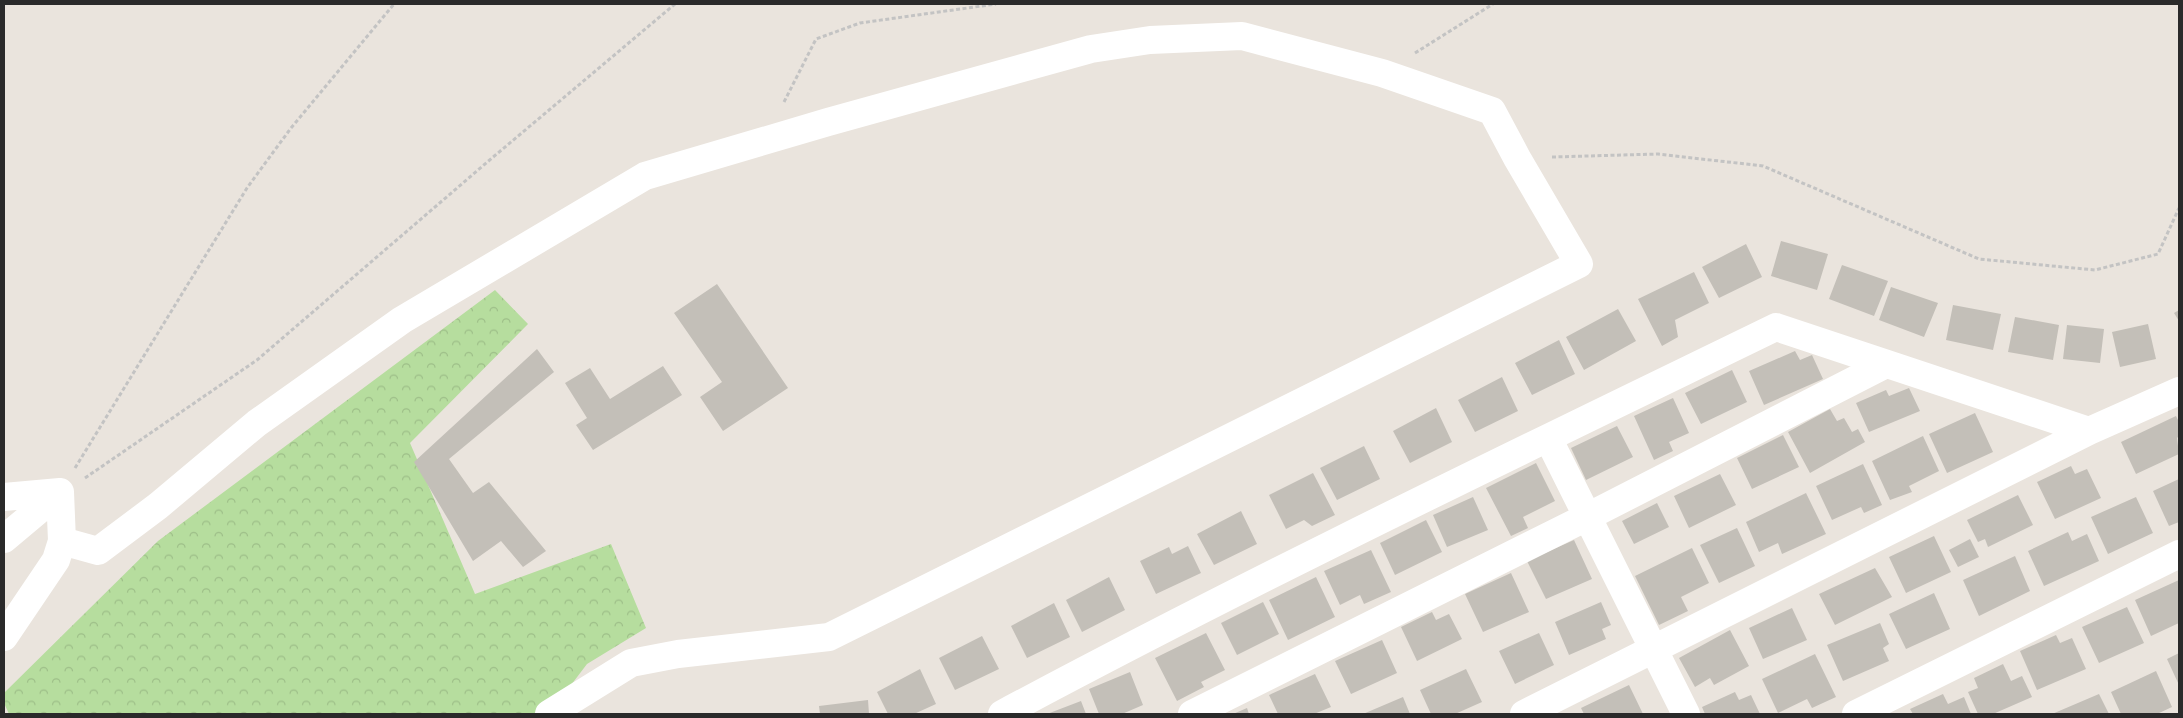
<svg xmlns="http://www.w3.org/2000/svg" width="2183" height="718" font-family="'Alegreya Sans',sans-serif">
	<defs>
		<pattern id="forest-crowns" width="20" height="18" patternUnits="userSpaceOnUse" patternTransform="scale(1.25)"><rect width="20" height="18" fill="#b6dd9e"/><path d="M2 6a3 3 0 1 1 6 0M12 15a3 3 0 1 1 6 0" fill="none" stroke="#9dbe88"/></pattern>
	</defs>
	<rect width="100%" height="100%" fill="#eae4dd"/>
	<!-- forest -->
	<path fill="url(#forest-crowns)" d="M 495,290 L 528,324 L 410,443 L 475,594 L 611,544 L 646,628 L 587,664 L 549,714 L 9,714 L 4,703 L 4,693 L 158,541 Z"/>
	<!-- building -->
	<path fill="#c3bfb8" d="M 1781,241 L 1828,254 L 1817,290 L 1771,276 Z
		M 1746,244 L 1762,277 L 1719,298 L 1702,267 Z
		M 1842,265 L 1888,281 L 1874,316 L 1829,299 Z
		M 1694,272 L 1709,303 L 1675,320 L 1678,337 L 1662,346 L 1638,299 Z
		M 717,284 L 788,388 L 723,431 L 700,397 L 722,382 L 674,313 Z
		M 1891,287 L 1938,303 L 1924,337 L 1879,320 Z
		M 1953,305 L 2001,314 L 1993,350 L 1946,340 Z
		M 1618,309 L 1636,341 L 1584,370 L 1566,337 Z
		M 2179,310 L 2179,321 L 2174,313 Z
		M 2015,317 L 2059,325 L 2053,360 L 2008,352 Z
		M 2148,324 L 2156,359 L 2120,367 L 2112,332 Z
		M 2067,325 L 2104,329 L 2100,363 L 2063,359 Z
		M 1559,340 L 1575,374 L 1532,395 L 1515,363 Z
		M 537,349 L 554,372 L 449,459 L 473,493 L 489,482 L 546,551 L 523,567 L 501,541 L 473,561 L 414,462 Z
		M 1795,351 L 1800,360 L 1812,355 L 1823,379 L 1764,405 L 1749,371 Z
		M 663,366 L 682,395 L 593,450 L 576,425 L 587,418 L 565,383 L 590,368 L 610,399 Z
		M 1732,370 L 1747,402 L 1701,424 L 1685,393 Z
		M 1502,377 L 1518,411 L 1475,432 L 1458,400 Z
		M 1909,388 L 1920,411 L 1869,432 L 1856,403 L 1886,390 L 1889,396 Z
		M 1673,398 L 1689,433 L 1669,442 L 1673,451 L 1654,460 L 1634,416 Z
		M 1436,408 L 1452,442 L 1410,463 L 1393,431 Z
		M 1830,409 L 1837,421 L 1844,418 L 1852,432 L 1858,429 L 1865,442 L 1810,473 L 1788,432 Z
		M 1975,413 L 1993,452 L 1947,473 L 1929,434 Z
		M 2176,416 L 2179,422 L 2179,436 L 2177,438 L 2179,454 L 2136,474 L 2121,442 Z
		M 1617,426 L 1633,457 L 1586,480 L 1571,448 Z
		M 1783,435 L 1799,467 L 1752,489 L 1737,458 Z
		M 1923,436 L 1939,471 L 1909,486 L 1912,492 L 1890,500 L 1872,461 Z
		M 1364,446 L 1380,479 L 1337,500 L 1320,468 Z
		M 1536,463 L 1555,501 L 1523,517 L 1528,528 L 1511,536 L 1486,488 Z
		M 1863,464 L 1882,505 L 1864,513 L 1861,507 L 1832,520 L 1816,486 Z
		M 2071,466 L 2075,474 L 2087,469 L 2101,498 L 2055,519 L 2037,482 Z
		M 1313,473 L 1335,515 L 1312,526 L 1304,520 L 1286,529 L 1269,495 Z
		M 1720,474 L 1736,505 L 1689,528 L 1674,496 Z
		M 2179,479 L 2179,522 L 2169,526 L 2153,491 Z
		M 1806,493 L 1826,534 L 1782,554 L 1778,543 L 1759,552 L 1746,522 Z
		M 2018,495 L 2033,525 L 1988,547 L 1985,539 L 1978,542 L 1967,520 Z
		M 1473,497 L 1488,530 L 1447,547 L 1433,515 Z
		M 2136,497 L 2153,533 L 2108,554 L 2091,517 Z
		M 1657,503 L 1669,527 L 1634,544 L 1622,521 Z
		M 1241,511 L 1257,544 L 1214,565 L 1197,534 Z
		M 1426,520 L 1442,552 L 1395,575 L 1380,543 Z
		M 1737,528 L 1755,566 L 1719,583 L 1700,545 Z
		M 2068,532 L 2072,541 L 2087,534 L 2099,561 L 2044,586 L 2028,551 Z
		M 1934,536 L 1951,572 L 1906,593 L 1889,557 Z
		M 1970,539 L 1979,557 L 1958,567 L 1949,550 Z
		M 1574,540 L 1592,579 L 1546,599 L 1527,561 Z
		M 1188,546 L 1201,573 L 1156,594 L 1140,561 L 1169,547 L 1172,554 Z
		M 1692,548 L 1709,583 L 1681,597 L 1688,611 L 1659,625 L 1635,576 Z
		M 1371,550 L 1391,592 L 1364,604 L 1360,595 L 1340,605 L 1324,571 Z
		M 2015,556 L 2030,591 L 1979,616 L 1963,580 Z
		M 1875,568 L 1892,597 L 1835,625 L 1819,594 Z
		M 1511,573 L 1529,612 L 1483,632 L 1465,594 Z
		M 1109,577 L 1125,610 L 1082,632 L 1066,600 Z
		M 1316,577 L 1335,617 L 1288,640 L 1269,600 Z
		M 2179,580 L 2179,623 L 2151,636 L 2135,600 Z
		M 1934,593 L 1950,629 L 1906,649 L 1889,614 Z
		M 1263,602 L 1279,634 L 1237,655 L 1221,623 Z
		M 1601,602 L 1611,625 L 1602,629 L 1606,639 L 1569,655 L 1555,622 Z
		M 1054,603 L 1070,637 L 1027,658 L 1011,626 Z
		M 2127,607 L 2144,643 L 2099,663 L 2082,627 Z
		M 1792,608 L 1807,640 L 1763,659 L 1749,628 Z
		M 1432,612 L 1436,620 L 1449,614 L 1462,639 L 1417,661 L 1401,627 Z
		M 1880,623 L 1889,644 L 1883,648 L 1889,661 L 1843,681 L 1827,645 Z
		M 1730,630 L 1749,666 L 1714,685 L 1710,678 L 1695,687 L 1679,658 Z
		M 1206,633 L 1225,670 L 1201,682 L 1204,687 L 1177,701 L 1155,658 Z
		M 1539,633 L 1554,665 L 1515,684 L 1499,651 Z
		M 2056,635 L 2060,643 L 2072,638 L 2086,669 L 2037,690 L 2020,651 Z
		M 982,636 L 999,669 L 955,690 L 939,658 Z
		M 1382,640 L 1397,673 L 1351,694 L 1335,661 Z
		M 2179,653 L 2179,685 L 2167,659 Z
		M 1815,654 L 1836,697 L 1812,708 L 1807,699 L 1778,713 L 1762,679 Z
		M 2003,664 L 2011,681 L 2022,676 L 2032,697 L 1993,714 L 1978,714 L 1968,692 L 1978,688 L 1974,678 Z
		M 920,669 L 936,704 L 914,714 L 888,714 L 877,692 Z
		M 1466,669 L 1482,702 L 1455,714 L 1431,714 L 1420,690 Z
		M 2156,671 L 2172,707 L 2157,714 L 2121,714 L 2111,692 Z
		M 1130,672 L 1143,705 L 1122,714 L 1099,714 L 1089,689 Z
		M 1315,674 L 1331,707 L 1314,714 L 1278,714 L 1269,695 Z
		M 1629,685 L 1643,714 L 1584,714 L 1581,708 Z
		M 1735,692 L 1739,700 L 1751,695 L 1760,714 L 1705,714 L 1702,707 Z
		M 1943,694 L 1948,704 L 1964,697 L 1971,714 L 1913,714 L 1910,709 Z
		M 2099,694 L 2109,714 L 2052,714 Z
		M 1403,697 L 1410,714 L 1363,714 Z
		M 868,700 L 869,714 L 820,714 L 819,706 Z
		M 1081,701 L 1086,714 L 1047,714 Z
		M 1247,708 L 1249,714 L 1233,714 Z"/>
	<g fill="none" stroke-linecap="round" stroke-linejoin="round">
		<!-- path -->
		<path stroke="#c3c3c3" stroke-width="3" stroke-dasharray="4 2.5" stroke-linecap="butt" d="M 1415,53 L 1493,4
			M 784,102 L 816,39 L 860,23 L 996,4
			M 1552,157 L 1658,154 L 1763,166 L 1979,259 L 2095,270 L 2158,254 L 2179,208
			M 75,468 L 247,188 L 291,128 L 394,4
			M 85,478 L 257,360 L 492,158 L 675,4"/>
		<!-- minor -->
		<path stroke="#fff" stroke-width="28" d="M 1548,438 L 1686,714
			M 4,497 L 60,492
			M 4,539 L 60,492
			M 62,541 L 98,551 L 158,506 L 257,423 L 402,320 L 645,176 L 828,122 L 1091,49 L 1150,40 L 1242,36 L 1382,73 L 1492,111 L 1517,158 L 1579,264 L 829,637 L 678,654 L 631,663 L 549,714
			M 4,637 L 56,560 L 62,541 L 60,492
			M 1002,714 C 1256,578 1517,453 1776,327 L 2089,431
			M 1192,714 L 1587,517 L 1886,364
			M 1524,714 L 2089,431 L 2179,391
			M 1856,714 L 2179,554"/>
	</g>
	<!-- border -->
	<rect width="2183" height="718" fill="none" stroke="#2a2a2a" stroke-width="10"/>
</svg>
